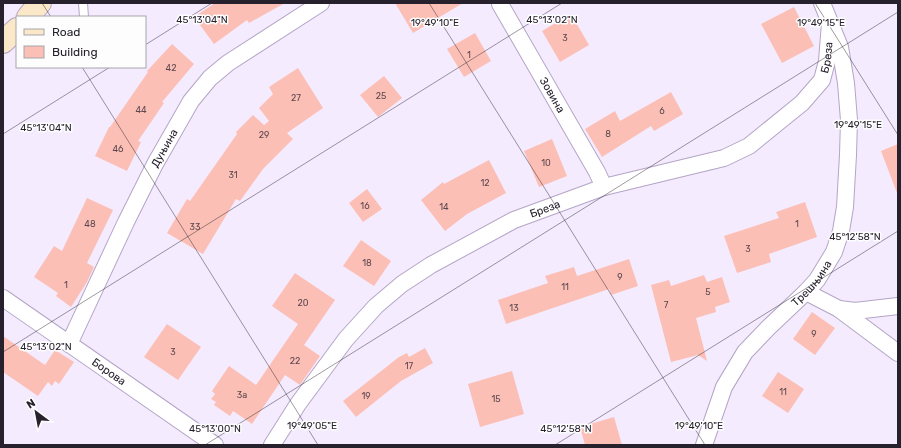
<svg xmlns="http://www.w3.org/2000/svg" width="901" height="448" font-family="Rubik,sans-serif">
	<rect width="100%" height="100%" fill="#f4ebff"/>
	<!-- building -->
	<path fill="#fcbfb5" d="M 215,3 L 285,3 L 249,23 L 247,20 L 214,44 L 194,17 Z
		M 395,3 L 463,3 L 413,33 Z
		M 794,7 L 814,46 L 782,63 L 761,24 Z
		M 571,14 L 589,45 L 560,62 L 542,31 Z
		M 475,33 L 491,61 L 464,77 L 447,49 Z
		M 172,44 L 194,64 L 162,102 L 164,103 L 138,141 L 141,142 L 127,171 L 95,156 L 109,127 L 110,127 L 148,72 L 147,71 Z
		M 298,68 L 323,108 L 287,133 L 293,139 L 263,169 L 240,201 L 236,199 L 203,254 L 167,233 L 187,199 L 190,201 L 237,134 L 236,132 L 253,115 L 264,125 L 269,121 L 259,108 L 273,94 L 269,87 Z
		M 384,76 L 402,98 L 378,117 L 360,95 Z
		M 671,92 L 683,114 L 654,131 L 651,126 L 602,157 L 585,129 L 615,111 L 620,121 Z
		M 552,139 L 567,176 L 539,187 L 524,151 Z
		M 898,144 L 898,193 L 897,193 L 881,151 Z
		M 489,160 L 506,193 L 467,214 L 445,231 L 421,200 L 443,182 L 444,184 Z
		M 367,189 L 382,209 L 363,222 L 349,203 Z
		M 87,198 L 113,210 L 87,263 L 94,267 L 87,282 L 71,307 L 56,296 L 58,293 L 34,277 L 54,246 L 62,251 Z
		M 805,202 L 817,237 L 769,254 L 771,262 L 737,273 L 724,236 L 779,218 L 776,212 Z
		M 361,240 L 391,261 L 374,286 L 343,266 Z
		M 629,259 L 638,286 L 611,295 L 609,289 L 506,324 L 498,300 L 548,283 L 545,276 L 574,267 L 577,276 Z
		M 295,273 L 335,300 L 304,345 L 320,356 L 300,385 L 285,375 L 252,424 L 233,411 L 230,416 L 214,405 L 216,402 L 211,399 L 215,394 L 212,391 L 229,366 L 256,385 L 298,324 L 272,306 Z
		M 704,275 L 707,282 L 722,277 L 730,302 L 715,307 L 716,312 L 696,318 L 707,361 L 698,355 L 671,362 L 651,285 L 669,280 L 671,286 Z
		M 812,312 L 835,328 L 815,355 L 793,339 Z
		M 167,324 L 201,347 L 178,380 L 144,357 Z
		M 3,336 L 45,365 L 55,350 L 74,362 L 59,384 L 55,381 L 52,386 L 48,382 L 38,396 L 3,372 Z
		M 425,348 L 433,363 L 401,381 L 356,417 L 343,401 L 399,357 L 407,353 L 409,357 Z
		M 512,371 L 524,414 L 480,427 L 468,384 Z
		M 778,372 L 804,389 L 788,413 L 762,396 Z
		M 614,417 L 622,445 L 585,445 L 580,427 Z"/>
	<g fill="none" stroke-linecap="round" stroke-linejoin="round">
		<!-- lane casing -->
		<g stroke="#b4a5c5" stroke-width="10">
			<path id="lane" d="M 83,3 L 84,17"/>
		</g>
		<!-- street casing -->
		<g stroke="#b4a5c5" stroke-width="18">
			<g id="street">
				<path id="s1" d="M 500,4 L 597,172 L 604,187"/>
				<path d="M 806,292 L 839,309 L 855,311 L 898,306"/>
				<path id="s2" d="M 3,298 L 215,445"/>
				<path d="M 839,309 L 898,353"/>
				<path id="s3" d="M 69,344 L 126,222 L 155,164 L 191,101 L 210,78 L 228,63 L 321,3"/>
				<path id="s4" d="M 272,445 L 298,404 L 346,339 L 376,306 L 402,284 L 431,265 L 514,220 L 604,187 L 724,158 L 749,146 L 802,103 L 822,80 L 827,61 L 830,23"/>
				<path id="s5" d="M 704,445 L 724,387 L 745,352 L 768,328 L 806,292 L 817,280 L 834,252 L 841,231 L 845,207 L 848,155 L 849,120 L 846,83 L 840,47 L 822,3"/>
			</g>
		</g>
		<!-- secondary casing -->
		<g stroke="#b4a5c5" stroke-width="24">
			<path id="secondary" d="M 28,17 L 40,3
				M 3,42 L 17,29"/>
		</g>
		<!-- lane -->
		<use href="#lane" stroke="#fff" stroke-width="8"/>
		<!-- street -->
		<use href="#street" stroke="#fff" stroke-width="16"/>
		<!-- secondary -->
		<use href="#secondary" stroke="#fbe8c8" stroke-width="22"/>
	</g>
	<!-- ticks -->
	<path fill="none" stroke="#27212d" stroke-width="1" stroke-opacity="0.45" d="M 42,3 L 51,17M 429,3 L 705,445M 815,3 L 898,135M 145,45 L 212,3M 82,67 L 318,445M 3,134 L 110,67M 3,352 L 562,3M 205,445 L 898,12M 555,445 L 898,231"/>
	<g text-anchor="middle" stroke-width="3" stroke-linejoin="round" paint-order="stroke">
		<!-- number labels -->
		<g font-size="9" fill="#5c484f">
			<text x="565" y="41">3</text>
			<text x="469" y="58">1</text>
			<text x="171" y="71">42</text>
			<text x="381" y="99">25</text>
			<text x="296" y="101">27</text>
			<text x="141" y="113">44</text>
			<text x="662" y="114">6</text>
			<text x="608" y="137">8</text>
			<text x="264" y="138">29</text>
			<text x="118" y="152">46</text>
			<text x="546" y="166">10</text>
			<text x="233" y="178">31</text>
			<text x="485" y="186">12</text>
			<text x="365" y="209">16</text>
			<text x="444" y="210">14</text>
			<text x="90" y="227">48</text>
			<text x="797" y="227">1</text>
			<text x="195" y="230">33</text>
			<text x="748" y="252">3</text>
			<text x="367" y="266">18</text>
			<text x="620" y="280">9</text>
			<text x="66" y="288">1</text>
			<text x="565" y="290">11</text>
			<text x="708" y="295">5</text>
			<text x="303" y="306">20</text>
			<text x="666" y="308">7</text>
			<text x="514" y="311">13</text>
			<text x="814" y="337">9</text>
			<text x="173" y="355">3</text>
			<text x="295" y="364">22</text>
			<text x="409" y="369">17</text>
			<text x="783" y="395">11</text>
			<text x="242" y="398">3a</text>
			<text x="366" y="399">19</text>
			<text x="496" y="402">15</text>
		</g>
		<!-- street labels -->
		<g font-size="11" fill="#27212d" stroke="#fdfdfd">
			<text dy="4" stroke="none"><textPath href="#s4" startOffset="706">Бреза</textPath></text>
			<text dy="4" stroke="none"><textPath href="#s1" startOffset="105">Зовина</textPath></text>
			<text dy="4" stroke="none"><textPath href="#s3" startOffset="218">Дуњина</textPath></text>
			<text dy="4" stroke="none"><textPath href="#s4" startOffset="370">Бреза</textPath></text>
			<text dy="4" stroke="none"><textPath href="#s5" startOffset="198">Трешњина</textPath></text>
			<text dy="4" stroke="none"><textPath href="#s2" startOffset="129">Борова</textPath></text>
		</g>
	</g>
	<g font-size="10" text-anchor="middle" fill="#27212d" stroke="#fdfdfd" stroke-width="3" stroke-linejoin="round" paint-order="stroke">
		<text x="202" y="23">45°13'04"N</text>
		<text x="552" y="23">45°13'02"N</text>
		<text x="435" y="26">19°49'10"E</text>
		<text x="821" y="26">19°49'15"E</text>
		<text x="858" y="128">19°49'15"E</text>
		<text x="46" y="131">45°13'04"N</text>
		<text x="855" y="240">45°12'58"N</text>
		<text x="46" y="350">45°13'02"N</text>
		<text x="312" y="429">19°49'05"E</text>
		<text x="699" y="429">19°49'10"E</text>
		<text x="215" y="432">45°13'00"N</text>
		<text x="566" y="432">45°12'58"N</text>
	</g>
	<!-- border -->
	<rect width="901" height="448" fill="none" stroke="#27212d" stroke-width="8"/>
	<!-- legend -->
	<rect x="16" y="16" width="130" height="52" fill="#fdfdfd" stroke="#a7a5aa"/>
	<rect x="24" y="29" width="20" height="6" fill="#fbe8c8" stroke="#a7a5aa"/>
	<text x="52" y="36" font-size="12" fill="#27212d">Road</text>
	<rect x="24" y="46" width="20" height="12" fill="#fcbfb5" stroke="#a7a5aa"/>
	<text x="52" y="56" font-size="12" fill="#27212d">Building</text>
	<!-- north arrow -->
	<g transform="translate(36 412) rotate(328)" stroke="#fdfdfd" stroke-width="3" paint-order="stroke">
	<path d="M0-3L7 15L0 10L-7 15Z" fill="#27212d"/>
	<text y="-6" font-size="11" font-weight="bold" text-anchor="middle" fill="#27212d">N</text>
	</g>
</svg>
